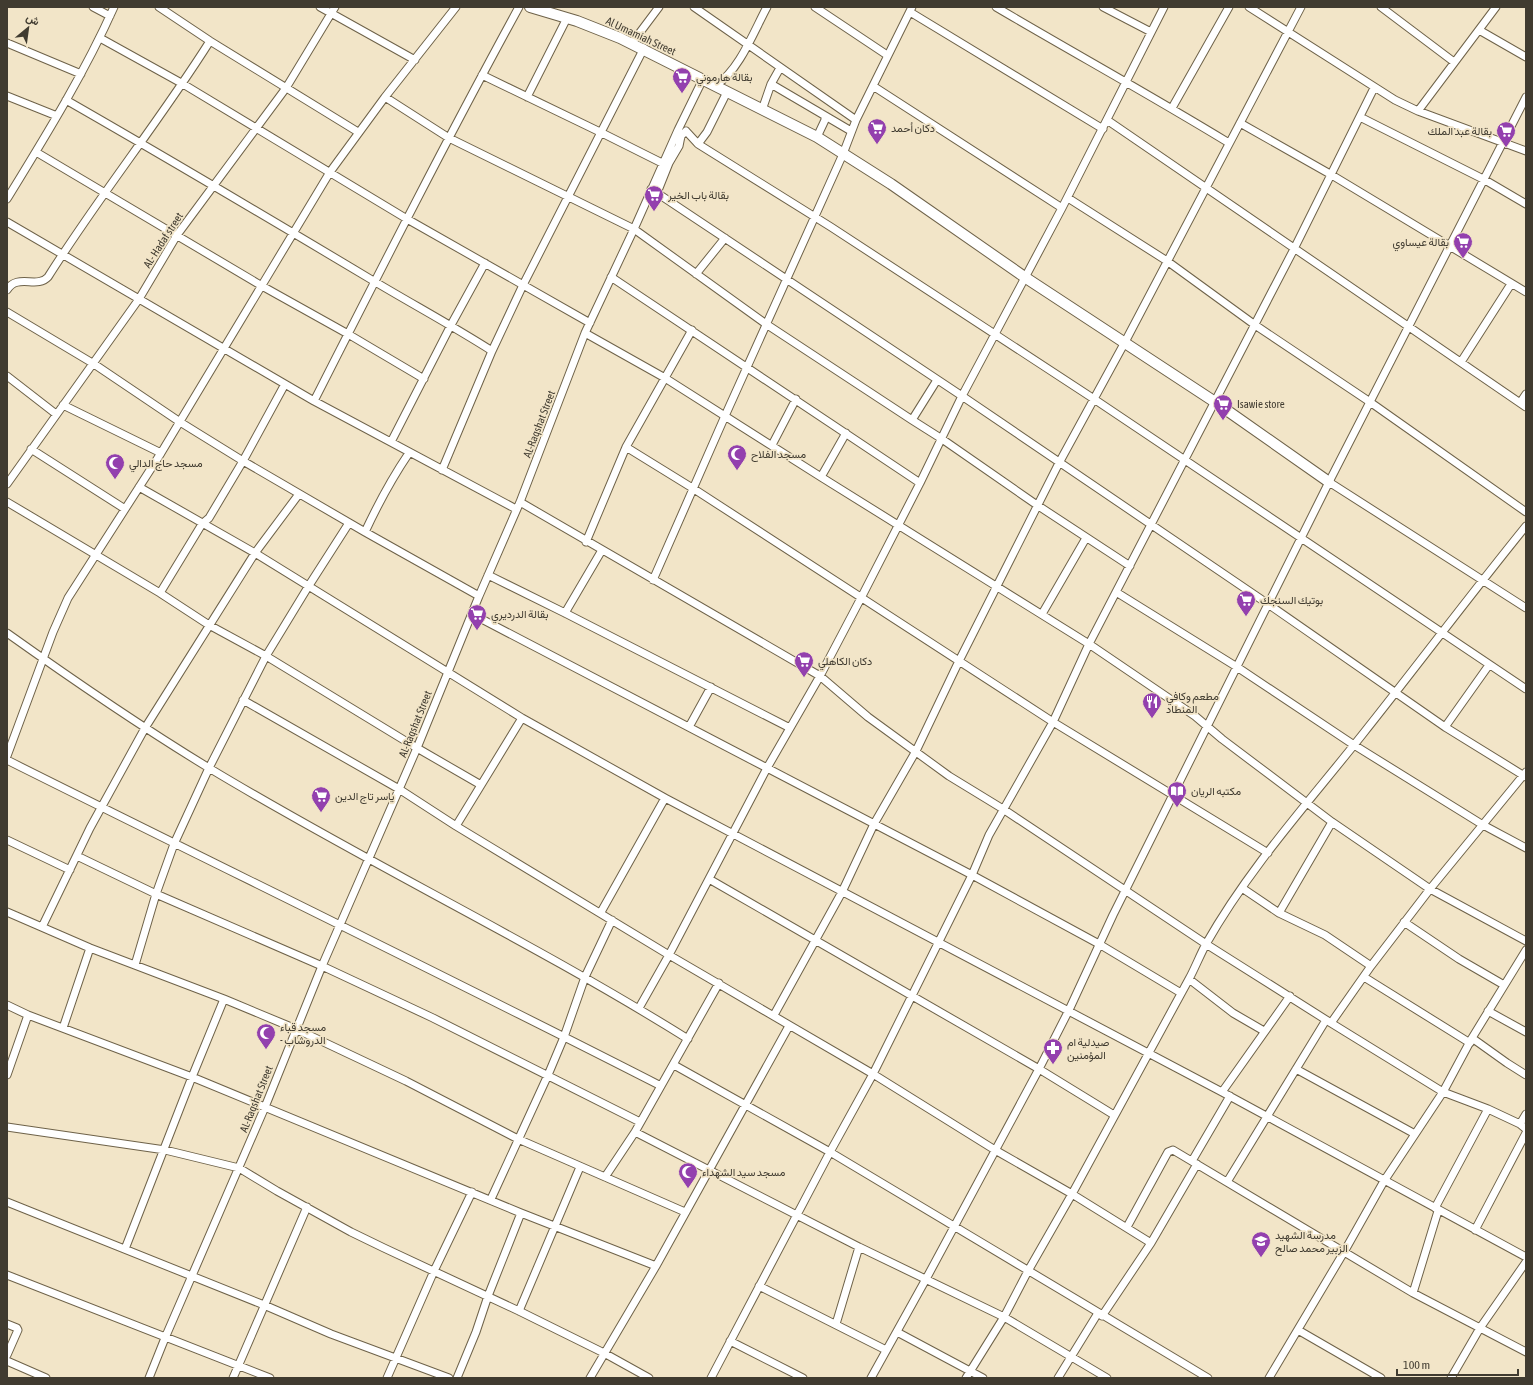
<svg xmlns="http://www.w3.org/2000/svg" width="1533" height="1385" font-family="'Asap Condensed',Vazirmatn,sans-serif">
	<rect width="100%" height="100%" fill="#f2e5c8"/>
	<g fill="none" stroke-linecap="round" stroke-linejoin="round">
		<!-- street casing -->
		<g stroke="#6e6249" stroke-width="9">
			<path id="street" d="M 93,7 L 110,16
				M 159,7 L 210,41 L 358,132
				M 320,7 L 415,60
				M 694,7 L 856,120
				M 815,7 L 887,55
				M 996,7 C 1074,53 1152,96 1229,143
				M 1103,7 L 1151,32
				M 1249,7 L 1395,100 L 1418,111 L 1526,151
				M 1381,7 L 1454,62
				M 910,12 L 1103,129
				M 1479,30 L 1526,57
				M 100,38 L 183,84 L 407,219 L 590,323
				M 7,43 L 81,74
				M 632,43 L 659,7
				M 482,75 L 600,132 L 662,163
				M 771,84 L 851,131
				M 716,85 C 739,71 754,31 767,7
				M 873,86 L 1062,208
				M 7,96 L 57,116
				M 385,97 L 449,138 L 634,229 L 766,324 L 912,420 L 942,439 L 1037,505 L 1130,566
				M 527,97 L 567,18
				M 66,100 C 169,159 270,219 372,280 C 412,304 453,326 492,351
				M 1172,108 L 1229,7
				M 762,110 L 771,84 L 780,68
				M 1418,111 L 1496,7
				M 1360,117 L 1485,180 L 1526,204
				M 1107,120 L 1526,407
				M 1240,123 L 1330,174 L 1526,292
				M 817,137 L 825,120 L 825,117
				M 698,144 L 831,227 L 1094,399 L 1526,689
				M 36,152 L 262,286 L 348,334 L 424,379
				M 651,189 L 962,396 L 1268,604 L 1445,727 L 1526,777
				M 657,193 L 669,163 L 679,146 L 681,136 L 686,131 L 698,144 L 707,132 L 727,92
				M 1068,198 L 1167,261 L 1255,325 L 1370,402 L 1526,512
				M 7,199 C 45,137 84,74 114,7
				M 7,222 L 314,401 L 516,509
				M 696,274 L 725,238
				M 611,277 L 920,483
				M 7,290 C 17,273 37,289 48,277 C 99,196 159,122 210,41
				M 7,312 L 94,364 L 180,422 L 243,461 L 365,532 L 479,596
				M 585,333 L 665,378 L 821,477 L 1089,644 L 1195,716 L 1222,739 L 1332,822 L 1430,889 L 1526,941
				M 1461,362 L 1511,284
				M 7,376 L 56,414
				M 314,401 C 381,269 448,137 519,7
				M 1520,403 L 1526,394
				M 63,405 L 161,453
				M 912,420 L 937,380
				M 391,442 L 451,325 L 485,263
				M 772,445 L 796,399
				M 626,447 L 694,489 L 1053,722 L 1268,853
				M 31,449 L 125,509
				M 442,470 L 492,351 L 523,285 L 644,48
				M 821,477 L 846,433
				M 1329,482 L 1526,608
				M 7,484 L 139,299 L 177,235 L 286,88 L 335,7
				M 139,487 L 255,553 L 522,718 L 665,798 L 1222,1092 L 1526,1257
				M 7,502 L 160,593 L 209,625 L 266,656 L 417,748 L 481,785
				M 520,502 L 820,676 L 868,717 L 949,776 L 1003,809 L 1206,944 L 1331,1023 L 1443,1092 L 1488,1109 L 1520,1124 L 1526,1129
				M 365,532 C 378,504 392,478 409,453
				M 586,542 L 626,447 L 692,330
				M 488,575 L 565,613 L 790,728
				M 653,580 L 725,416 L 843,154 L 856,120 L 912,7
				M 1116,592 L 1237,667 L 1354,745 L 1483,825 L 1526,848
				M 160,593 L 202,524 L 209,518 L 243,461 L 285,384
				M 565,613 L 602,550
				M 472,614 L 972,875 L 1099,944 L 1181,993
				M 1042,614 L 1086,538
				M 7,633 C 73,680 140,726 209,768 C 366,863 533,942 688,1039
				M 243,700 L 399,789 L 456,826 L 669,955 L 873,1074 L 995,1150 L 1072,1194 L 1151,1243
				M 689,727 L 711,687
				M 1445,727 L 1489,665
				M 7,756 L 53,632 L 68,598 L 161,453 L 330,172 L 385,97 L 456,7
				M 7,760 C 225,869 444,975 661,1086
				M 456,826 L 522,718
				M 7,840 L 70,870
				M 77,856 L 156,894 L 322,966 L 433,1018 L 640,1122
				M 709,879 L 1039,1069 L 1114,1115
				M 1242,888 L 1279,913 L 1325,935 L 1371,966
				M 7,912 L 90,948 L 224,999 L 296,1029 L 406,1081 L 518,1139 L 685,1212
				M 601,912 L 665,798
				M 1279,913 L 1332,822
				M 1404,922 L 1459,959 L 1504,985
				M 42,927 L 90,828 L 145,728 L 255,553 L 299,494
				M 135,965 L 156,894 L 174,844 L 209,768 L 266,656 L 308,587 L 349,523
				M 1364,977 L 1470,1043
				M 1189,979 L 1233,1013 L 1264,1031
				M 7,1005 L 28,1015 L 192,1077 L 521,1213 L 656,1266
				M 639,1008 L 669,955 L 767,768 L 820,676 L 861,598 L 920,483 L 962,396 L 1062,208 L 1164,7
				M 1488,1011 L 1526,1032
				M 774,1015 L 842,892 L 874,824 L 916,751 L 959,661 L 1059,463 L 1125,342 L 1301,7
				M 1331,1023 L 1371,966 L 1430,889 L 1526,772
				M 63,1028 L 90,948
				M 1472,1038 L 1507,1063 L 1526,1075
				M 674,1065 L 830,1152 L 1208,1378
				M 1296,1069 L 1415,1134
				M 7,1075 L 28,1015
				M 1222,1092 L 1290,996
				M 1520,1124 L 1526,1114
				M 7,1127 L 165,1150 L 239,1168 L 277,1191 L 351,1232 L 384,1248 L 519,1311 L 604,1353 L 649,1378
				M 635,1132 L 859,1247 L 1004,1317 L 1107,1378
				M 1192,1161 L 1230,1096
				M 605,1177 L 635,1132 L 719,983
				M 1227,1182 L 1326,1020
				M 491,1199 L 548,1075 L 564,1037 L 585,977 L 612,920
				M 7,1202 L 264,1305 L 331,1334 L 449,1378
				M 1435,1208 L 1488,1109
				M 1127,1227 L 1168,1152 L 1173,1150 L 1413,1293 L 1526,1352
				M 1475,1230 L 1526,1133
				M 125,1249 L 192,1077 L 224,999
				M 7,1275 L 270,1378
				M 759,1286 L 886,1350
				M 1413,1293 L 1438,1211
				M 519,1311 L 580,1167
				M 1102,1316 L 1151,1243 L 1197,1164
				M 7,1324 L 17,1328 L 18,1330 L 7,1355
				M 836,1324 L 859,1247
				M 1298,1330 L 1381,1378
				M 897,1332 L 983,1378
				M 730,1341 L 803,1378
				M 7,1361 L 46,1378
				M 149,1378 L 165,1338 L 265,1107 L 322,966 L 417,748 L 479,596 L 520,502 L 585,333 L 634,229 L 678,130 L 703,79
				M 233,1378 L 307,1207
				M 387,1378 L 434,1271 L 472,1192
				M 457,1378 L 476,1332 L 488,1296 L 521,1213
				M 590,1378 L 656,1266 L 789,1026
				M 711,1378 L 830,1152 L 873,1074 L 972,875 L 989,835 L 1053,722 L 1089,644 L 1294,249 L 1374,88
				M 871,1378 L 926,1279 L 1039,1069 L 1069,1010 L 1113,915 L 1329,482 L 1526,97
				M 966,1378 L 1004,1317 L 1028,1271 L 1072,1194 L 1189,979 C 1195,968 1200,955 1206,944 C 1249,868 1308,803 1362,735 C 1417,666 1470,595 1526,526
				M 1058,1378 L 1098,1313
				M 1269,1378 L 1344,1252 L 1384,1181 L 1443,1092 L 1472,1038 L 1526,950
				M 1451,1378 L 1480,1328 L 1526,1262"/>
		</g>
		<!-- secondary casing -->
		<g stroke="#6e6249" stroke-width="12">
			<path id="secondary" d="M 530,7 L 577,21 L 620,38 L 817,137 L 891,184 L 1026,278 L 1215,402 L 1329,482"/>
		</g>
		<!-- street -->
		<use href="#street" stroke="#fff" stroke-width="7"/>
		<!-- secondary -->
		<use href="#secondary" stroke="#fff" stroke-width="10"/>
	</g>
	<!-- icons -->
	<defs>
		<g id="supermarket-pin" transform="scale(1)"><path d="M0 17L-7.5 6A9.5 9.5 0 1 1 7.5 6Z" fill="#9340ae" stroke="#f2e5c8"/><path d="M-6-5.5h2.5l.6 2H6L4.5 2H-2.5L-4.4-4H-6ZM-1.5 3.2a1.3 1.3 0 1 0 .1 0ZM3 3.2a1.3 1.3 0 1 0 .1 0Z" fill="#fff"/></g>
		<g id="mosque-pin" transform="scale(1)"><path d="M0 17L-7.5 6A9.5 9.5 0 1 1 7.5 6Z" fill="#9340ae" stroke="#f2e5c8"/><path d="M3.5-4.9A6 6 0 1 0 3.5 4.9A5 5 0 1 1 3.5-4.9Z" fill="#fff"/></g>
		<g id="restaurant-pin" transform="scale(1)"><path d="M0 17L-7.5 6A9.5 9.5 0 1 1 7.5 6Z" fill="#9340ae" stroke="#f2e5c8"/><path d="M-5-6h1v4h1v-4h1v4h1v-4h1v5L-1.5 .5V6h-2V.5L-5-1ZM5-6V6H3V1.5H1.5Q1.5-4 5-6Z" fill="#fff"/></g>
		<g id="library-pin" transform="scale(1)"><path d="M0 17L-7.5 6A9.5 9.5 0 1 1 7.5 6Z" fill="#9340ae" stroke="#f2e5c8"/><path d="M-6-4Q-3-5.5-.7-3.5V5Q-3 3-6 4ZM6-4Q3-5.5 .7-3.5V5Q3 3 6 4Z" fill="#fff"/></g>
		<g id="pharmacy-pin" transform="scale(1)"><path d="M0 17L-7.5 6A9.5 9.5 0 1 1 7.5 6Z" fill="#9340ae" stroke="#f2e5c8"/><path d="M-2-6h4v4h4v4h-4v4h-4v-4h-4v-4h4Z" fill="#fff"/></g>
		<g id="school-pin" transform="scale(1)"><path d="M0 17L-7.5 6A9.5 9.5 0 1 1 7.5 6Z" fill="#9340ae" stroke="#f2e5c8"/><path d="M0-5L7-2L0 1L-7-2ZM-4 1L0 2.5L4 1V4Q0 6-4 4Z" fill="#fff"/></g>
	</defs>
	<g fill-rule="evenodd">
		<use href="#supermarket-pin" x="682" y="77"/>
		<use href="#supermarket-pin" x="877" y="128"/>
		<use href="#supermarket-pin" x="1506" y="131"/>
		<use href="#supermarket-pin" x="654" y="195"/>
		<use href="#supermarket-pin" x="1463" y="242"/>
		<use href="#supermarket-pin" x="1223" y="404"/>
		<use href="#mosque-pin" x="737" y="454"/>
		<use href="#mosque-pin" x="115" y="463"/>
		<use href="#supermarket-pin" x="1246" y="600"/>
		<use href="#supermarket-pin" x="477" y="614"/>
		<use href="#supermarket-pin" x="804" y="661"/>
		<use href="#restaurant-pin" x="1152" y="702"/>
		<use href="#library-pin" x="1177" y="791"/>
		<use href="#supermarket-pin" x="321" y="796"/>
		<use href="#mosque-pin" x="266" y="1033"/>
		<use href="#pharmacy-pin" x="1053" y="1048"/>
		<use href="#mosque-pin" x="688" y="1172"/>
		<use href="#school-pin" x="1261" y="1241"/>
	</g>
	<g text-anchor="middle" stroke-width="3.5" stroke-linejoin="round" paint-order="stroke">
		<!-- street labels -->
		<g font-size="11" fill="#403b30" stroke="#f2e5c8">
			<text transform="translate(641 36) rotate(25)" y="4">Al Umamiah Street</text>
			<text transform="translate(163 240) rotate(-57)" y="4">AL- Hadaf street</text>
			<text transform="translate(539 424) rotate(-69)" y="4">AL-Raqshat Street</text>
			<text transform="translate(415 724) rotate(-68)" y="4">AL-Raqshat Street</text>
			<text transform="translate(256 1099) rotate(-68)" y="4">AL-Raqshat Street</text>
		</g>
		<!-- poi labels -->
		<g font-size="11" fill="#403b30" stroke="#f2e5c8" text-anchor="start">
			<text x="696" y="81">بقالة هارموني</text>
			<text x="891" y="132">دكان أحمد</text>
			<text x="1492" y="135" text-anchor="end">بقالة عبد الملك</text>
			<text x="668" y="199">بقالة باب الخير</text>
			<text x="1449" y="246" text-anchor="end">بقالة عيساوي</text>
			<text x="1237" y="408">Isawie store</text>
			<text x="751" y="458">مسجد الفلاح</text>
			<text x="129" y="467">مسجد حاج الدالي</text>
			<text x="1260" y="604">بوتيك السنجك</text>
			<text x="491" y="618">بقالة الدرديري</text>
			<text x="818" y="665">دكان الكاهلي</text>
			<text x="1166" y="700">مطعم وكافي<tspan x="1166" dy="13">المنطاد</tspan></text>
			<text x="1191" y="795">مكتبه الريان</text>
			<text x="335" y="800">ياسر تاج الدين</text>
			<text x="280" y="1031">مسجد قباء<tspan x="280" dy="13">- الدروشاب</tspan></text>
			<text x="1067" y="1046">صيدلية ام<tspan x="1067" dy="13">المؤمنين</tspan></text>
			<text x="702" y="1176">مسجد سيد الشهداء</text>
			<text x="1275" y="1239">مدرسة الشهيد<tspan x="1275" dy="13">الزبير محمد صالح</tspan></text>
		</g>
	</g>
	<!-- border -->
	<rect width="1533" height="1385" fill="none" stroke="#403b30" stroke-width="16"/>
	<!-- north arrow -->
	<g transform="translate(28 28) rotate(29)" stroke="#f2e5c8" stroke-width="3" paint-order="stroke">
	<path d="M0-3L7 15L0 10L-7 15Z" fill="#403b30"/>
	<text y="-6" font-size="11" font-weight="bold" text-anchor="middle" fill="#403b30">ش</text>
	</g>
	<!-- scale -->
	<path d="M1397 1369v6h121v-6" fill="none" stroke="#403b30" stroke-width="2"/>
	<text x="1403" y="1369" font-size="12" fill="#403b30" stroke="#f2e5c8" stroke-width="3" paint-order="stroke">100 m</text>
</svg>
